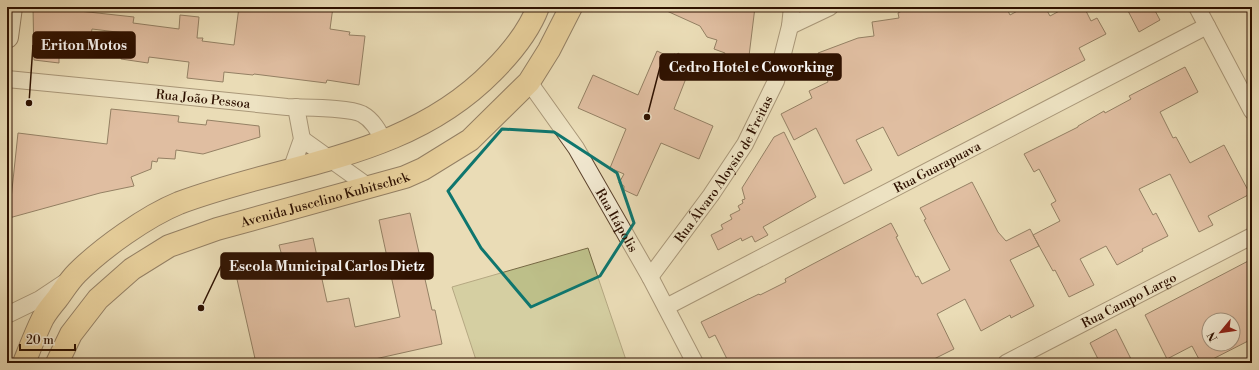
<svg xmlns="http://www.w3.org/2000/svg" width="1259" height="370" font-family="'Libre Bodoni',serif">
	<rect width="100%" height="100%" fill="#eadcb6"/>
	<filter id="stains"><feTurbulence type="fractalNoise" baseFrequency=".005" numOctaves="4"/><feColorMatrix values="0 0 0 0 .2 0 0 0 0 .09 0 0 0 0 .02 0 0 0 .5 -.17"/></filter>
	<radialGradient id="worn" r=".72"><stop offset=".6" stop-color="#630" stop-opacity="0"/><stop offset="1" stop-color="#630" stop-opacity=".3"/></radialGradient>
	<!-- green -->
	<path fill="#bdbf89" stroke="#766844" d="M 588,248 L 627,363 L 477,363 L 452,287 Z"/>
	<!-- building -->
	<path fill="#d49a88" stroke="#2e1100" fill-rule="evenodd" d="M 33,7 L 61,7 L 61,9 L 134,17 L 133,23 L 179,29 L 180,15 L 199,17 L 197,38 L 203,38 L 202,41 L 234,45 L 239,7 L 333,7 L 330,29 L 350,32 L 349,35 L 365,36 L 359,85 L 327,80 L 326,83 L 254,74 L 253,75 L 224,72 L 223,82 L 187,78 L 189,62 L 149,57 L 148,63 L 121,59 L 125,33 L 92,29 L 90,42 L 67,39 L 65,56 L 59,55 L 59,63 L 34,60 Z
		M 658,7 L 755,7 L 749,56 L 743,73 L 729,67 L 730,64 L 723,61 L 725,53 L 714,49 L 717,40 L 707,37 L 700,26 Z
		M 909,7 L 1006,7 L 1010,15 L 1025,7 L 1045,7 L 1050,16 L 1067,7 L 1084,7 L 1091,21 L 1097,18 L 1106,34 L 1079,48 L 1085,60 L 898,156 L 883,127 L 856,140 L 872,170 L 844,184 L 816,128 L 794,140 L 781,114 L 812,98 L 809,91 L 828,82 L 818,53 L 858,38 L 874,36 L 872,22 L 899,18 L 898,13 Z
		M 1126,7 L 1153,7 L 1160,20 L 1139,32 Z
		M 657,51 L 672,58 L 674,54 L 677,55 L 678,53 L 692,63 L 674,109 L 713,126 L 699,159 L 661,143 L 637,196 L 624,190 L 624,186 L 619,183 L 624,174 L 610,168 L 626,129 L 578,108 L 593,75 L 638,95 Z
		M 1185,67 L 1198,92 L 1160,112 L 1173,138 L 1176,137 L 1190,163 L 1224,145 L 1250,194 L 1208,216 L 1213,225 L 1199,232 L 1170,174 L 1139,189 L 1153,215 L 1156,213 L 1168,236 L 1142,249 L 1143,251 L 1117,265 L 1106,246 L 1080,259 L 1094,285 L 1069,297 L 1055,270 L 1053,271 L 1033,235 L 1060,221 L 1051,204 L 1056,201 L 1039,169 L 1034,172 L 1024,154 L 1078,127 L 1078,126 L 1104,111 L 1105,113 L 1131,99 L 1129,96 Z
		M 111,109 L 179,116 L 178,122 L 206,125 L 207,120 L 259,126 L 260,137 L 203,154 L 176,150 L 175,159 L 158,158 L 157,162 L 152,161 L 151,169 L 131,177 L 134,186 L 100,193 L 9,218 L 18,133 L 107,144 Z
		M 784,132 L 816,197 L 763,227 L 768,235 L 755,242 L 752,236 L 742,241 L 741,238 L 718,250 L 711,235 L 723,229 L 721,225 L 732,219 L 730,215 L 740,210 L 738,206 L 743,203 L 742,200 L 745,199 L 742,188 L 774,137 Z
		M 972,182 L 998,232 L 1006,241 L 1030,229 L 1039,246 L 1010,260 L 1034,306 L 1011,318 L 1010,315 L 981,331 L 965,299 L 937,314 L 954,349 L 926,363 L 729,363 L 715,335 L 709,338 L 701,322 L 759,294 L 760,295 L 786,282 L 785,279 L 811,265 L 891,223 L 898,236 L 896,237 L 916,277 L 918,276 L 922,284 L 950,270 L 924,220 L 926,219 L 920,208 Z
		M 410,213 L 432,310 L 435,310 L 442,344 L 357,363 L 256,363 L 234,266 L 282,256 L 279,245 L 313,238 L 327,302 L 349,298 L 355,327 L 400,317 L 379,220 Z
		M 1252,259 L 1252,339 L 1205,363 L 1201,363 L 1192,346 L 1167,359 L 1145,315 ZM 1209,320 L 1233,320 L 1233,344 L 1209,344 Z
		M 1116,329 L 1133,363 L 1100,363 L 1090,343 Z"/>
	<g fill="none" stroke-linecap="round" stroke-linejoin="round">
		<!-- street casing -->
		<g stroke="#5d442e" stroke-width="18">
			<g id="street">
				<path d="M 1197,7 L 1252,111"/>
				<path d="M 790,26 L 830,7"/>
				<path id="s1" d="M 7,79 C 100,88 194,97 287,107 C 305,108 348,107 362,114 C 373,120 379,131 384,142"/>
				<path id="s2" d="M 529,82 L 576,148 L 650,277 L 695,363"/>
				<path d="M 302,139 L 369,187"/>
				<path d="M 291,170 L 302,139 L 296,107"/>
				<path id="s3" d="M 650,277 L 711,195 L 745,144 L 776,81 L 790,26 L 792,7"/>
				<path id="s4" d="M 666,307 L 1207,26"/>
				<path d="M 7,315 L 40,299 L 64,283"/>
				<path id="s5" d="M 1006,363 L 1252,236"/>
			</g>
		</g>
		<!-- secondary casing -->
		<g stroke="#2e1100" stroke-width="24">
			<path id="secondary" d="M 7,37 L 11,7"/>
		</g>
		<!-- primary casing -->
		<g stroke="#2e1100" stroke-width="24">
			<g id="primary">
				<path d="M 24,363 C 30,348 36,332 43,318 C 47,311 52,305 57,299 C 63,291 69,281 77,273 C 102,248 147,216 179,203 C 288,162 407,159 493,71 C 511,53 529,31 538,7"/>
				<path id="s6" d="M 57,363 L 71,334 L 98,299 L 132,269 L 169,246 L 217,229 L 405,177 L 423,169 L 470,140 L 529,82 L 549,50 L 571,7"/>
			</g>
		</g>
		<!-- street -->
		<use href="#street" stroke="#f1e8d0" stroke-width="16"/>
		<!-- secondary -->
		<use href="#secondary" stroke="#f1e8d0" stroke-width="22"/>
		<!-- primary -->
		<use href="#primary" stroke="#e5be7b" stroke-width="22"/>
	</g>
	<!-- marked area -->
	<path d="M0 0H1259V370H0ZM 502,129 L 554,132 L 617,173 L 634,223 L 600,276 L 531,307 L 481,248 L 448,191 Z" fill="#eadcb6" fill-opacity=".55" fill-rule="evenodd"/>
	<path fill="none" stroke="#0f766e" stroke-width="3" stroke-linejoin="round" d="M 502,129 L 554,132 L 617,173 L 634,223 L 600,276 L 531,307 L 481,248 L 448,191 Z"/>
	<g text-anchor="middle" stroke-width="3.5" stroke-linejoin="round" paint-order="stroke">
		<!-- street labels -->
		<g font-size="13" fill="#2e1100" stroke="#f1e8d0">
			<text dy="5" stroke="none"><textPath href="#s1" startOffset="197">Rua João Pessoa</textPath></text>
			<text dy="5" stroke="none"><textPath href="#s4" startOffset="305">Rua Guarapuava</textPath></text>
			<text dy="5" stroke="none"><textPath href="#s3" startOffset="131">Rua Álvaro Aloysio de Freitas</textPath></text>
			<text dy="5" stroke="none"><textPath href="#s6" startOffset="328">Avenida Juscelino Kubitschek</textPath></text>
			<text dy="5" stroke="none"><textPath href="#s2" startOffset="164">Rua Itápolis</textPath></text>
			<text dy="5" stroke="none"><textPath href="#s5" startOffset="138">Rua Campo Largo</textPath></text>
		</g>
	</g>
	<!-- callouts -->
	<path fill="none" stroke="#2e1100" stroke-width="1.5" d="M29 103L33 45M647 117L660 67M201 308L221 266"/>
	<g fill="#2e1100" stroke="#f1e8d0" stroke-width="1.5">
		<circle cx="29" cy="103" r="4"/>
		<circle cx="647" cy="117" r="4"/>
		<circle cx="201" cy="308" r="4"/>
	</g>
	<g fill="#2e1100" stroke="#2e1100" stroke-width="1.5">
		<rect x="33" y="32" width="102" height="26" rx="4"/>
		<rect x="660" y="54" width="181" height="26" rx="4"/>
		<rect x="221" y="253" width="212" height="26" rx="4"/>
	</g>
	<g font-size="14" text-anchor="middle" font-weight="bold" fill="#fff">
		<text x="84" y="50">Eriton Motos</text>
		<text x="751" y="72">Cedro Hotel e Coworking</text>
		<text x="327" y="271">Escola Municipal Carlos Dietz</text>
	</g>
	<!-- margin -->
	<rect width="1259" height="370" fill="none" stroke="#eadcb6" stroke-width="24"/>
	<rect x="8" y="8" width="1243" height="354" fill="none" stroke="#2e1100" stroke-width="2"/>
	<rect x="12" y="12" width="1235" height="346" fill="none" stroke="#2e1100"/>
	<!-- north arrow -->
	<g transform="translate(1221 332) rotate(241)"><circle r="19" fill="#f1e8d0" stroke="#a3927d"/>
	<path d="M0-3L7 15L0 10L-7 15Z" fill="#8f2418"/>
	<text y="-6" font-size="11" font-weight="bold" text-anchor="middle" fill="#2e1100">N</text>
	</g>
	<!-- scale -->
	<path d="M20 344v6h55v-6" fill="none" stroke="#2e1100" stroke-width="2"/>
	<text x="26" y="344" font-size="12" fill="#2e1100" stroke="#f1e8d0" stroke-width="3" paint-order="stroke">20 m</text>
	<rect width="100%" height="100%" filter="url(#stains)"/>
	<rect width="100%" height="100%" fill="url(#worn)"/>
</svg>
